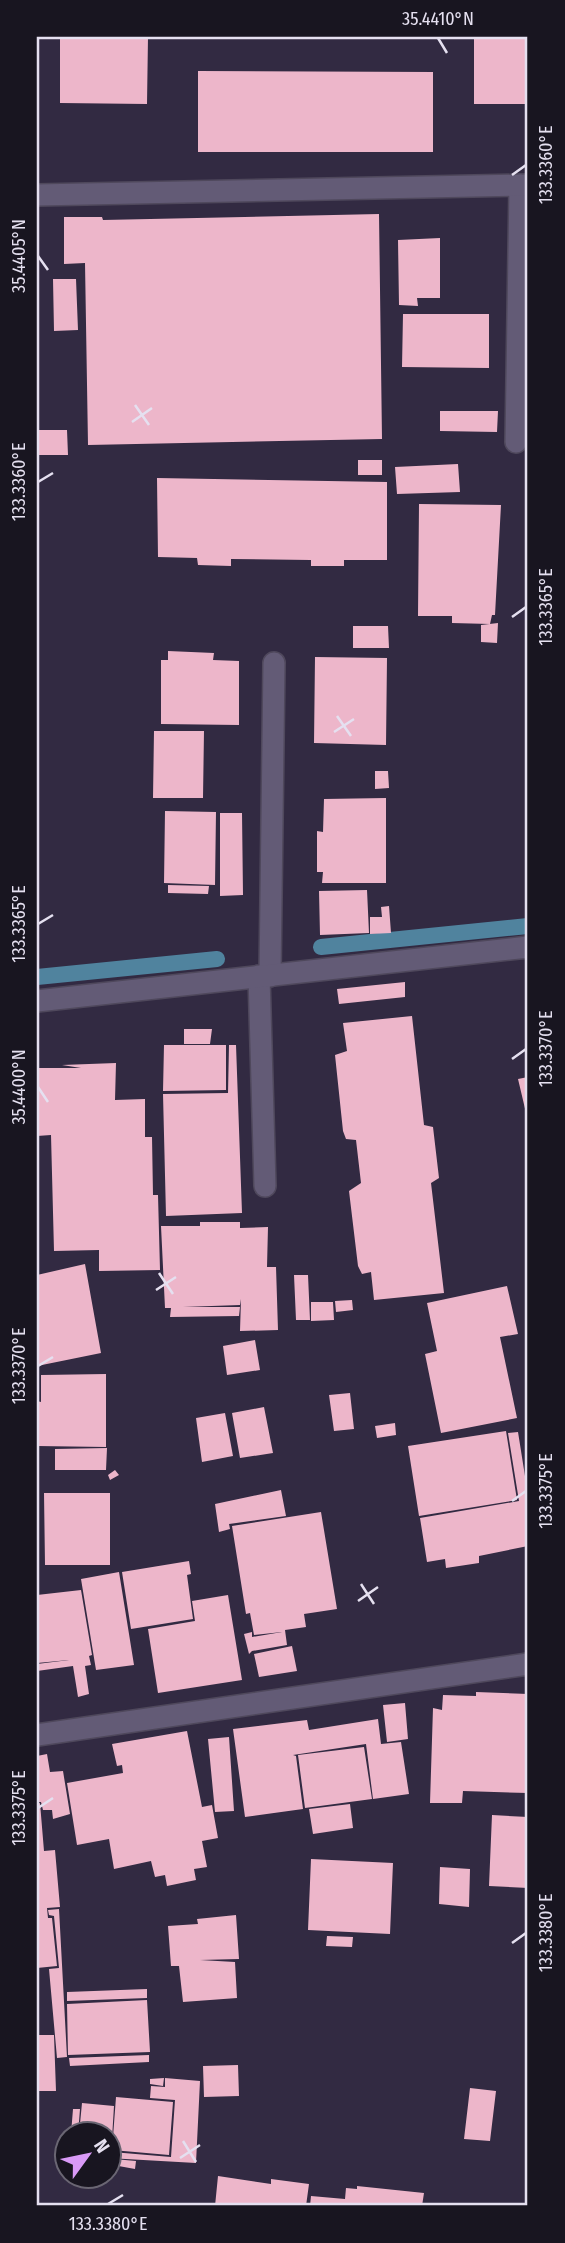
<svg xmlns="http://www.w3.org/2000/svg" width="565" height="2243" font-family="'Fira Sans Condensed',sans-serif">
	<rect width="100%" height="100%" fill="#322a42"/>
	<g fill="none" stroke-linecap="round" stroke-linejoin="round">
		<!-- stream -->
		<path stroke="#50839e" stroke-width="16" d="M 321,947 L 528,926
			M 37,977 L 217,959"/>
	</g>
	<!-- building -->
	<path fill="#edb6ca" d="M 60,37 L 148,37 L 147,104 L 60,103 Z
		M 474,37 L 528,37 L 528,104 L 474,104 Z
		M 198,71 L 433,72 L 433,152 L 198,152 Z
		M 379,214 L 382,439 L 88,445 L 85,263 L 64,264 L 64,217 L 102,217 L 103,220 Z
		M 440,238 L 440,298 L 417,298 L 418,306 L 399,305 L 398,240 Z
		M 53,279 L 76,279 L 78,330 L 54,331 Z
		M 403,314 L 489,314 L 489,368 L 402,367 Z
		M 440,411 L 498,411 L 497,432 L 440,431 Z
		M 37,430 L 67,430 L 68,455 L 37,455 Z
		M 358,460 L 382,460 L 382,475 L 358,475 Z
		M 458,464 L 460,492 L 397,494 L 395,467 Z
		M 157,478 L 387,482 L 387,560 L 344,560 L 344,566 L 311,566 L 311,560 L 231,559 L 231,566 L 198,565 L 197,558 L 158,557 Z
		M 419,504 L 501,505 L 495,615 L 492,615 L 490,624 L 452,623 L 452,616 L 418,616 Z
		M 498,623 L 497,643 L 481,642 L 481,625 Z
		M 353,626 L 388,626 L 389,648 L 353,648 Z
		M 168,651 L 214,653 L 213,660 L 239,661 L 239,725 L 161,724 L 161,660 L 168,660 Z
		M 315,657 L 387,658 L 386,745 L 314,743 Z
		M 154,731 L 204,731 L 203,798 L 153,798 Z
		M 375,771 L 388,771 L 389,788 L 375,789 Z
		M 386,798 L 386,883 L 322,883 L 323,872 L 317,872 L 317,831 L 323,832 L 324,799 Z
		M 165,811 L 216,812 L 215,885 L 164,883 Z
		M 220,813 L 242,813 L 243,895 L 220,896 Z
		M 168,885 L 209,886 L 208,894 L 168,893 Z
		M 367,890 L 369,933 L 320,935 L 319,891 Z
		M 389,906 L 391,933 L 370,934 L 370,917 L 382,917 L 381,907 Z
		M 405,982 L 405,997 L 339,1004 L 337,989 Z
		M 412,1016 L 424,1125 L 433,1127 L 439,1178 L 431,1183 L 444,1293 L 374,1300 L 371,1272 L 362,1274 L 358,1266 L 349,1191 L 361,1183 L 356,1140 L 346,1139 L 343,1131 L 335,1055 L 347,1051 L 343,1023 Z
		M 184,1029 L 212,1029 L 210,1044 L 184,1044 Z
		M 164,1045 L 226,1045 L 226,1090 L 163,1091 Z
		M 229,1045 L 236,1045 L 242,1213 L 166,1216 L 163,1094 L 228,1093 Z
		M 116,1063 L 115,1100 L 145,1099 L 145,1137 L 152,1137 L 153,1195 L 158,1195 L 160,1270 L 99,1271 L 99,1250 L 54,1251 L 51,1135 L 37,1136 L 37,1068 L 81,1068 L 62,1065 Z
		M 528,1077 L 528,1117 L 527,1117 L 518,1079 Z
		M 200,1222 L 240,1222 L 240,1228 L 268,1227 L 267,1267 L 276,1267 L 278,1330 L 240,1331 L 241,1299 L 240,1305 L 183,1307 L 240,1307 L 239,1316 L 170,1317 L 171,1308 L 165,1308 L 161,1226 L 200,1226 Z
		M 85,1264 L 101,1353 L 37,1366 L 37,1275 Z
		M 294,1275 L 308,1275 L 310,1320 L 296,1320 Z
		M 507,1286 L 518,1334 L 500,1337 L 517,1418 L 441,1433 L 425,1354 L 437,1351 L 427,1303 Z
		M 352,1300 L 353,1310 L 336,1312 L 335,1301 Z
		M 311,1302 L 333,1302 L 334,1320 L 311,1321 Z
		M 255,1340 L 260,1370 L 227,1375 L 223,1346 Z
		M 106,1374 L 106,1447 L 37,1446 L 37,1401 L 41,1402 L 41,1375 Z
		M 350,1393 L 354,1429 L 334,1431 L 329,1395 Z
		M 264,1407 L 273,1453 L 240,1458 L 232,1413 Z
		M 225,1413 L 233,1456 L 202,1462 L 196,1418 Z
		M 395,1423 L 396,1435 L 377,1438 L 375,1426 Z
		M 506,1431 L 517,1500 L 419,1516 L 408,1446 Z
		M 518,1432 L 528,1495 L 528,1546 L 479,1556 L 479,1563 L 446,1568 L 445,1559 L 427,1562 L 420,1518 L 519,1501 L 508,1433 Z
		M 107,1448 L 106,1470 L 55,1470 L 55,1449 Z
		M 115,1470 L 119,1475 L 110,1480 L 108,1475 Z
		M 281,1490 L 286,1516 L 229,1524 L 230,1529 L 219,1532 L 215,1504 Z
		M 44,1493 L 110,1493 L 110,1565 L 45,1565 Z
		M 321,1512 L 337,1609 L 304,1614 L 306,1627 L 285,1630 L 287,1645 L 252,1651 L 249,1654 L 244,1634 L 252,1632 L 252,1637 L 282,1632 L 254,1635 L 250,1613 L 246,1614 L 232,1526 Z
		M 189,1561 L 191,1574 L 187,1575 L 193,1619 L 131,1629 L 122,1572 Z
		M 119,1572 L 134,1665 L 96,1670 L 81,1579 Z
		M 81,1590 L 92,1655 L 89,1656 L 91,1665 L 85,1666 L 89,1694 L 78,1697 L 73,1666 L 37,1671 L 37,1664 L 69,1660 L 37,1663 L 37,1595 Z
		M 228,1595 L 242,1680 L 158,1693 L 148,1629 L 195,1621 L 192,1601 Z
		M 292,1646 L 297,1671 L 259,1677 L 254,1654 Z
		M 476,1692 L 528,1694 L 528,1793 L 463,1791 L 462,1803 L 430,1803 L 433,1708 L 442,1710 L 443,1695 L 476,1696 Z
		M 405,1703 L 408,1739 L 387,1742 L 383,1705 Z
		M 378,1719 L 381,1744 L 401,1742 L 409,1794 L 373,1799 L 366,1744 L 293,1755 L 296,1756 L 303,1809 L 245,1817 L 233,1729 L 307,1720 L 309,1730 Z
		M 187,1731 L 202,1807 L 212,1805 L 218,1838 L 202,1841 L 207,1867 L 194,1869 L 196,1880 L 167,1886 L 165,1875 L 155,1877 L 151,1861 L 114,1869 L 109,1839 L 77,1845 L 67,1783 L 123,1773 L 122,1765 L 117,1766 L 112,1744 Z
		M 229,1737 L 234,1811 L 215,1812 L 208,1739 Z
		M 364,1747 L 372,1799 L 305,1808 L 298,1755 Z
		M 47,1754 L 50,1772 L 63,1771 L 70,1814 L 53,1819 L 52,1810 L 43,1810 L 41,1802 L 37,1802 L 37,1756 Z
		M 40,1803 L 44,1851 L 55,1850 L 60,1907 L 47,1908 L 48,1918 L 52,1918 L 57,1966 L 37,1968 L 37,1804 Z
		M 350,1804 L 353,1828 L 313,1834 L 309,1809 Z
		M 492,1815 L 528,1817 L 528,1888 L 489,1886 Z
		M 311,1859 L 393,1863 L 390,1934 L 308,1930 Z
		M 440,1867 L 470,1869 L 469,1907 L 439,1904 Z
		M 59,1909 L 67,2057 L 57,2058 L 49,1969 L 59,1968 L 54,1916 L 49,1915 L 48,1910 Z
		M 236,1915 L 239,1959 L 200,1960 L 235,1962 L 237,1998 L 183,2002 L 179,1966 L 171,1966 L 168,1926 L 198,1924 L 197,1919 Z
		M 327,1936 L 353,1937 L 352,1947 L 326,1946 Z
		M 147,1989 L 147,1998 L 67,2001 L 67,1992 Z
		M 147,2000 L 150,2052 L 68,2055 L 67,2004 Z
		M 37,2035 L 54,2035 L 56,2091 L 37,2091 Z
		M 149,2055 L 149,2062 L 70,2066 L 69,2058 Z
		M 238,2065 L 239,2096 L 204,2097 L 203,2066 Z
		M 164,2078 L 163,2086 L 150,2084 L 150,2079 Z
		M 165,2078 L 200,2081 L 196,2163 L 108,2158 L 108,2134 L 79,2134 L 82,2103 L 114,2106 L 111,2155 L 112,2152 L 171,2157 L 175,2100 L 150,2098 L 151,2086 L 165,2087 Z
		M 470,2088 L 496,2091 L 490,2141 L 464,2139 Z
		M 116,2097 L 173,2102 L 169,2155 L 112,2150 Z
		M 73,2109 L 80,2109 L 78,2134 L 71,2134 Z
		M 114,2159 L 136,2161 L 135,2169 L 113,2165 Z
		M 218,2176 L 271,2184 L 271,2179 L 309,2184 L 306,2206 L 215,2206 Z
		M 357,2186 L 424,2193 L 422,2206 L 310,2206 L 311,2196 L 345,2199 L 346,2188 L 357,2189 Z"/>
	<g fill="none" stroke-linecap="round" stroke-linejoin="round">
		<!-- service casing -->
		<g stroke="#4f485c" stroke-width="24">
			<path id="service" d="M 516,442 L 520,185
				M 259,976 L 265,1186
				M 270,976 L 274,663"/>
		</g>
		<!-- minor casing -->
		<g stroke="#4f485c" stroke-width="24">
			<path id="minor" d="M 37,195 L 528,185
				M 37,1001 L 528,947
				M 37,1735 L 528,1664"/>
		</g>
		<!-- service -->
		<use href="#service" stroke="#635b76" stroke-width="21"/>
		<!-- minor -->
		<use href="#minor" stroke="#635b76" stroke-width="21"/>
	</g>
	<!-- ticks -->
	<path fill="none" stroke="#e5e0f0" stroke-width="2.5" d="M 438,38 L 447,53M 512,175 L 526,165M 38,256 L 48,270M 135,405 L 149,425M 132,422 L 152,408M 38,482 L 53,473M 512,617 L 526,607M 337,716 L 351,736M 334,732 L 354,719M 38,924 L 53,915M 512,1059 L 526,1049M 38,1087 L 48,1102M 159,1273 L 173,1294M 156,1290 L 176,1277M 38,1366 L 53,1357M 512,1501 L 526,1491M 361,1584 L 374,1604M 358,1601 L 378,1587M 38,1808 L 53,1798M 512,1943 L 526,1933M 183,2141 L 196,2162M 180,2158 L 200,2145M 108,2204 L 123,2195"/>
	<!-- border -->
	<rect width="565" height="2243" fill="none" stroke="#181520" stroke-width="77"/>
	<!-- north arrow -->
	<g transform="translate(88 2155) rotate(57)"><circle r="33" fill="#181520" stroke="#6a6673" stroke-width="2"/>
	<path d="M0-5L12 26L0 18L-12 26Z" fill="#d99af7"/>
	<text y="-10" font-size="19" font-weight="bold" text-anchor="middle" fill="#e5e0f0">N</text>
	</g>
	<rect x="38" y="38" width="488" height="2166" fill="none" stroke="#e5e0f0" stroke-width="2.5"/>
	<g font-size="18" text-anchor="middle" fill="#e5e0f0">
		<text x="438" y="25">35.4410°N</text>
		<text transform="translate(546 165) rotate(-90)" y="6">133.3360°E</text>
		<text transform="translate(19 256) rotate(-90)" y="6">35.4405°N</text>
		<text transform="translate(19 482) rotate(-90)" y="6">133.3360°E</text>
		<text transform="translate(546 607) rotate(-90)" y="6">133.3365°E</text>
		<text transform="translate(19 924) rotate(-90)" y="6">133.3365°E</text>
		<text transform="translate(546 1049) rotate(-90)" y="6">133.3370°E</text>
		<text transform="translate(19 1087) rotate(-90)" y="6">35.4400°N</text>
		<text transform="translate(19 1366) rotate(-90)" y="6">133.3370°E</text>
		<text transform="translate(546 1491) rotate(-90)" y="6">133.3375°E</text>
		<text transform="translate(19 1808) rotate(-90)" y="6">133.3375°E</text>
		<text transform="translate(546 1933) rotate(-90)" y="6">133.3380°E</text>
		<text x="108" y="2230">133.3380°E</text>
	</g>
</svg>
